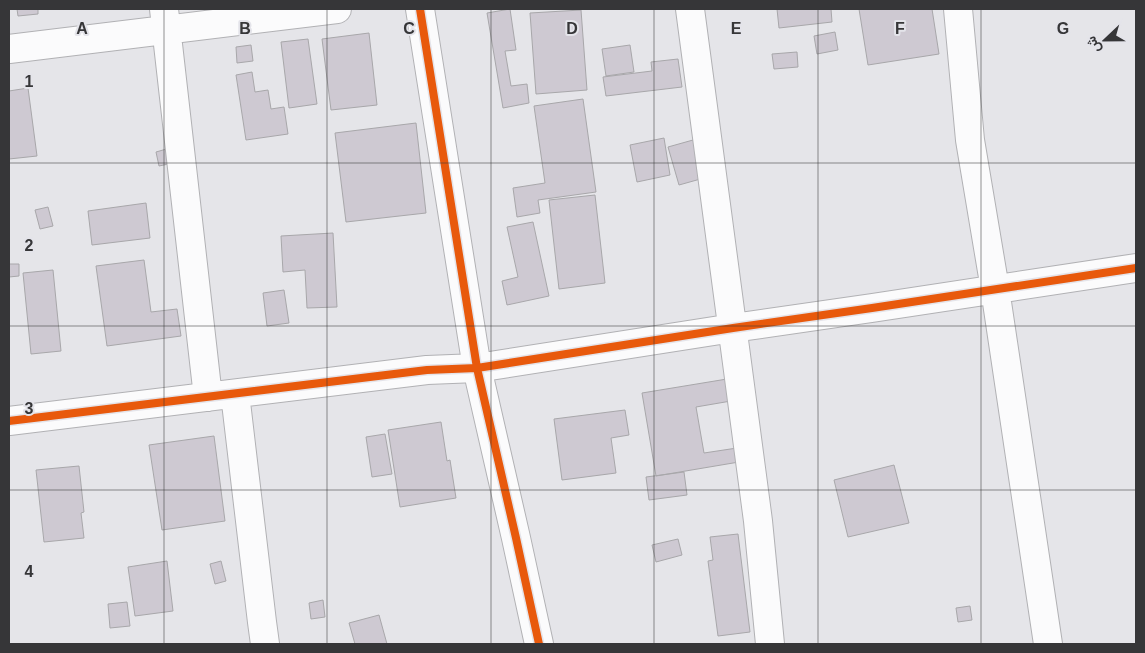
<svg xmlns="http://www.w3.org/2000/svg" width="1145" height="653" font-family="Helvetica,Vazirmatn,sans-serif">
	<rect width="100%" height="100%" fill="#e5e5e9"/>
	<!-- building -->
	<path fill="#cec9d2" stroke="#a8a7aa" d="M 17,9 L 38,9 L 38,14 L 18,16 Z
		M 510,9 L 516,50 L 505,51 L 511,86 L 527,84 L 529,103 L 503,108 L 487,13 Z
		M 777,9 L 831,9 L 832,22 L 779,28 Z
		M 859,9 L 932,9 L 939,54 L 868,65 Z
		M 581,10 L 587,90 L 536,94 L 530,13 Z
		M 835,32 L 838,50 L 817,54 L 814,36 Z
		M 369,33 L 377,105 L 331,110 L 322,39 Z
		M 308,39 L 317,104 L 289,108 L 281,42 Z
		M 251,45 L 253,61 L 237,63 L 236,47 Z
		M 630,45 L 634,72 L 606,76 L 602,49 Z
		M 797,52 L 798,67 L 774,69 L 772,54 Z
		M 678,59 L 682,87 L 606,96 L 603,77 L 652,71 L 651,62 Z
		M 252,72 L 255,92 L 268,90 L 271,109 L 284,107 L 288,134 L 246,140 L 236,75 Z
		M 28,88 L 37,156 L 9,159 L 9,91 Z
		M 583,99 L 596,192 L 538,200 L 540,213 L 517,217 L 513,188 L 545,183 L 534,106 Z
		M 416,123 L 426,213 L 346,222 L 335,133 Z
		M 664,138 L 670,175 L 637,182 L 630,145 Z
		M 693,140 L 704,178 L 679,185 L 668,147 Z
		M 170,148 L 173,163 L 159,166 L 156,152 Z
		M 595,195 L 605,283 L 559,289 L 549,200 Z
		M 146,203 L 150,238 L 92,245 L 88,211 Z
		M 48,207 L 53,226 L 40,229 L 35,210 Z
		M 533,222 L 549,296 L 507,305 L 502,281 L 518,277 L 507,227 Z
		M 333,233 L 337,307 L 307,308 L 305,270 L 283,272 L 281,236 Z
		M 144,260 L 151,312 L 177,309 L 181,336 L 107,346 L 96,266 Z
		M 9,264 L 19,264 L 19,276 L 9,277 Z
		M 53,270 L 61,351 L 31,354 L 23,273 Z
		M 284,290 L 289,323 L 267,326 L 263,293 Z
		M 727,379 L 731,401 L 696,407 L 704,453 L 737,448 L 739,462 L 656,476 L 642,393 Z
		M 625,410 L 629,435 L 611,438 L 616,473 L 562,480 L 554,419 Z
		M 441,422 L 447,461 L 450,460 L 456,498 L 400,507 L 388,430 Z
		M 385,434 L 392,474 L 372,477 L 366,437 Z
		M 214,436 L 225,521 L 162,530 L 149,445 Z
		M 894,465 L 909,523 L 848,537 L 834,480 Z
		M 79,466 L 84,512 L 81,513 L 84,538 L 44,542 L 36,470 Z
		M 684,472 L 687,495 L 649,500 L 646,477 Z
		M 738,534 L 750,632 L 718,636 L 708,561 L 713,560 L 710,537 Z
		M 678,539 L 682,555 L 656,562 L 652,545 Z
		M 167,561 L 173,611 L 135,616 L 128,567 Z
		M 221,561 L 226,581 L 215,584 L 210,564 Z
		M 323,600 L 325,617 L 311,619 L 309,603 Z
		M 127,602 L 130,626 L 110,628 L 108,604 Z
		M 970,606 L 972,620 L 958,622 L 956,608 Z
		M 379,615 L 387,644 L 355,644 L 349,623 Z"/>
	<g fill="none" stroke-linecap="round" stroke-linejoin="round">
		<!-- street casing -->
		<g stroke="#b1b1b4" stroke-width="30">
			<path id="street" d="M 164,9 L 208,397
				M 420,9 L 477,368 L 516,538 L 539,644
				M 690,9 L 758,521 L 770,644
				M 958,9 L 970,140 L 995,289 L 1048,644
				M 9,49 L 337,9
				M 235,394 L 262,622 L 265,644
				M 9,421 L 427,370 L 477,368 L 733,328 L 872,308 L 1136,268"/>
		</g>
		<!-- street -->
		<use href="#street" stroke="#fbfbfc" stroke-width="28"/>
		<!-- cycleway casing -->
		<g stroke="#e4e4ea" stroke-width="11">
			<path id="cycleway" d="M 420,9 L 477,368 L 516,538 L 539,644
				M 9,421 L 427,370 L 477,368 L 733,328 L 872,308 L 1136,268"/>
		</g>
		<!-- cycleway -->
		<use href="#cycleway" stroke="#e8590c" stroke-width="8"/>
	</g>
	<!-- grid -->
	<path fill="none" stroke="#363638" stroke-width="1" stroke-opacity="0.55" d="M 164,9 L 164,644M 327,9 L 327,644M 491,9 L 491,644M 654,9 L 654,644M 818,9 L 818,644M 981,9 L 981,644M 9,163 L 1136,163M 9,326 L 1136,326M 9,490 L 1136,490"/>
	<g font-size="16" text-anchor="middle" font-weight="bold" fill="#363638" stroke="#e4e4ea" stroke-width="4" stroke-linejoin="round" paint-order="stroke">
		<text x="82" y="34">A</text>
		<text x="245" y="34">B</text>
		<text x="409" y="34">C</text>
		<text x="572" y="34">D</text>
		<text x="736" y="34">E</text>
		<text x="900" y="34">F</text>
		<text x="1063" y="34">G</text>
		<text x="29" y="87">1</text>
		<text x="29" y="251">2</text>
		<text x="29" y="414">3</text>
		<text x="29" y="577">4</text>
	</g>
	<!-- border -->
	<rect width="1145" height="653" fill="none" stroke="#363638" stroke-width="20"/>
	<!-- north arrow -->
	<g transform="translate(1105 40) rotate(248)" stroke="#e4e4ea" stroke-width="4" paint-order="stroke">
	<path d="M0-4L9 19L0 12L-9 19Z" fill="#363638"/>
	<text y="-8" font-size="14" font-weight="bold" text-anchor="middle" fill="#363638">ش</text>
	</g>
</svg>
